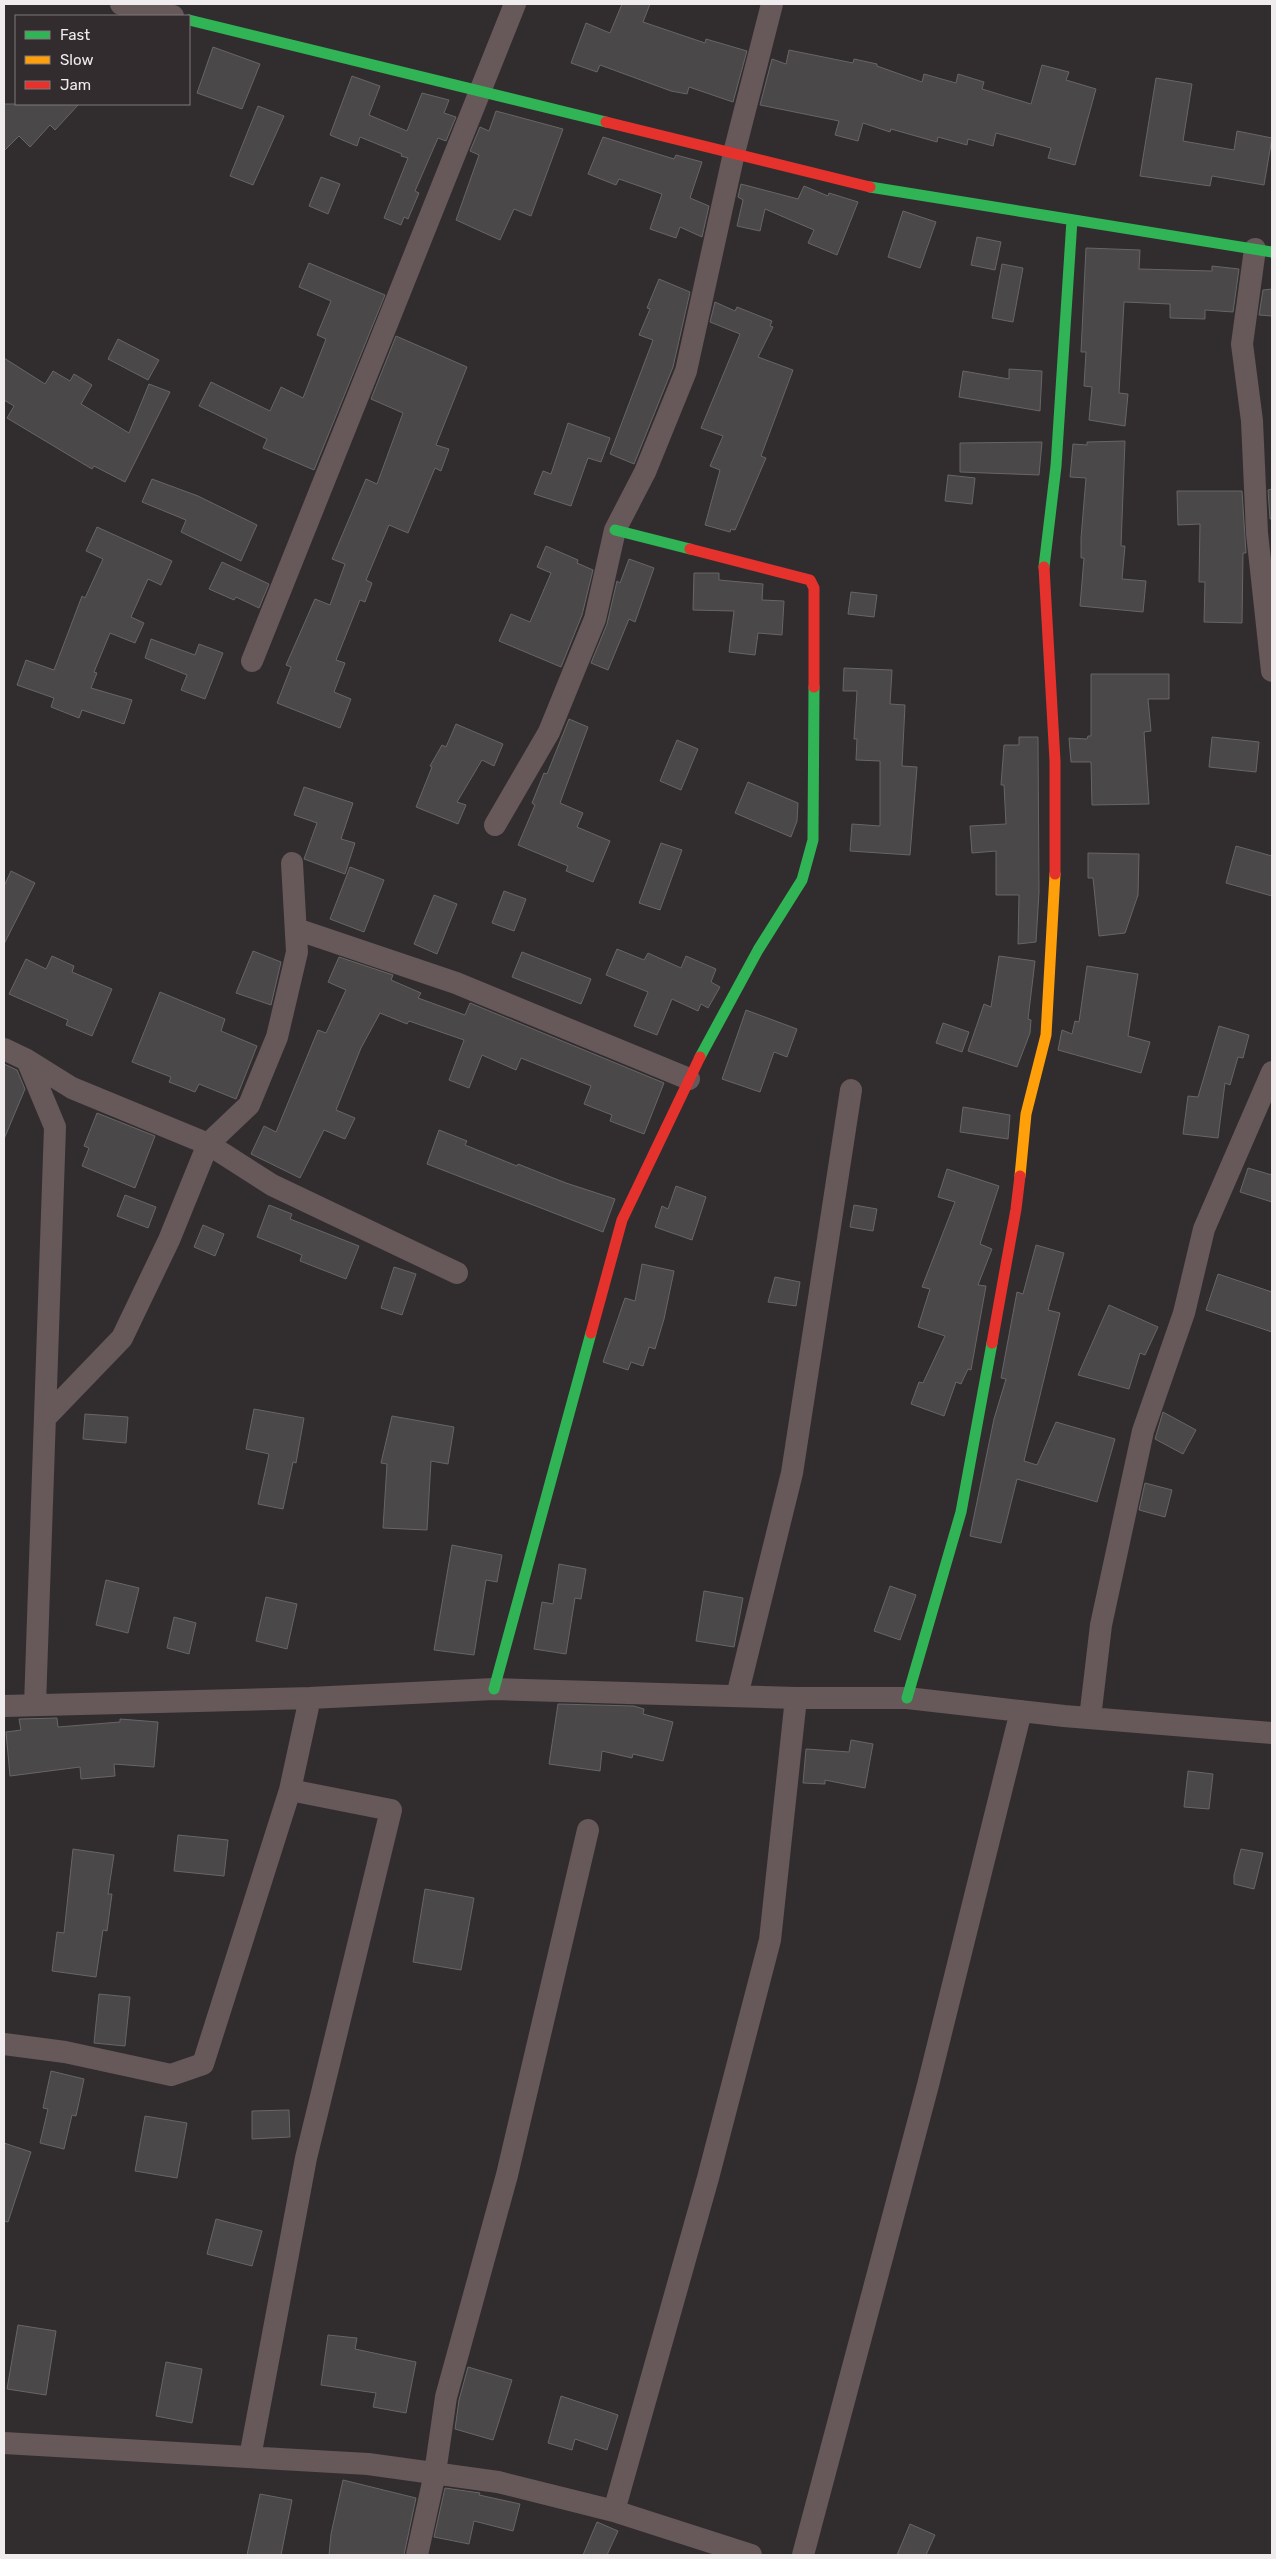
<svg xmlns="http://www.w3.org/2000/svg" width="1276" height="2559" font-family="Rubik,sans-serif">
	<rect width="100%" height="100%" fill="#312d2f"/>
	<!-- building -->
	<path fill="#4b484a" stroke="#676567" d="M 622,4 L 650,4 L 643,22 L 705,43 L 706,39 L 747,51 L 733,102 L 689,87 L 687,94 L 671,91 L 600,65 L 597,72 L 571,63 L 586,23 L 610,33 Z
		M 213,47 L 260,64 L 242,109 L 197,93 Z
		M 789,50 L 853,63 L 854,59 L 877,64 L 877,66 L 922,82 L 924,74 L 956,83 L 958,74 L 984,82 L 982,89 L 1031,104 L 1042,65 L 1069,72 L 1066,80 L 1096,89 L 1075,165 L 1048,158 L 1051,148 L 996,133 L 993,146 L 968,139 L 967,145 L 938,137 L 937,142 L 891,129 L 890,132 L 863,123 L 858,141 L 835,135 L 839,121 L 760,105 L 772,59 L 786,64 Z
		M 352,76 L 380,86 L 369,115 L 407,131 L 422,93 L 449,100 L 444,113 L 456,117 L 446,141 L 438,138 L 415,191 L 419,193 L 408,219 L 404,217 L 401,225 L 384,218 L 408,158 L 401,156 L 402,154 L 360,137 L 357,146 L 330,135 Z
		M 1156,78 L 1192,84 L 1183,141 L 1234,150 L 1237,131 L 1272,138 L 1264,185 L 1212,176 L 1210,186 L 1140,176 Z
		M 4,104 L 79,104 L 55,130 L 50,125 L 30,147 L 19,136 L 4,151 Z
		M 258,106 L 284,116 L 253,185 L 230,176 Z
		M 496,111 L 563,129 L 531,216 L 514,209 L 500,240 L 456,220 L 479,155 L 470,151 L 480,127 L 489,131 Z
		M 603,137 L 674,159 L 676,155 L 702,162 L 690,198 L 709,206 L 702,237 L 680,227 L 676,238 L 650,229 L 662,194 L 619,179 L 616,185 L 588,174 Z
		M 321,177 L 340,184 L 328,214 L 309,206 Z
		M 741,184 L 798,199 L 804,186 L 828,196 L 829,193 L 858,202 L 837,255 L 808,243 L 814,230 L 765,209 L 760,231 L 737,226 L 743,200 L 738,197 Z
		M 903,211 L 936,222 L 920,268 L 888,257 Z
		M 977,237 L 1001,242 L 995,270 L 971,265 Z
		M 1086,248 L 1140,250 L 1139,269 L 1212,271 L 1212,266 L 1239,269 L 1233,312 L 1205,310 L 1205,319 L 1170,318 L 1170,304 L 1124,302 L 1119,393 L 1128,394 L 1125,426 L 1089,420 L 1092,387 L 1084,386 L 1086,352 L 1081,352 Z
		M 309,263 L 385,295 L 314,470 L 263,448 L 267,439 L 199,406 L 211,382 L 270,411 L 281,387 L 303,398 L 326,339 L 317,335 L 331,301 L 299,287 Z
		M 1002,264 L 1023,268 L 1013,322 L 992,318 Z
		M 659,279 L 690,292 L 673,367 L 634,464 L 610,454 L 653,340 L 639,335 L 650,309 L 647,308 Z
		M 1272,289 L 1272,316 L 1259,315 L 1263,290 Z
		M 715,302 L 735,311 L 737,307 L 772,321 L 770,326 L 773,327 L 758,357 L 793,370 L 761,456 L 766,458 L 735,530 L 731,529 L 730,532 L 705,525 L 720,470 L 710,466 L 723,436 L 701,428 L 740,334 L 710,322 Z
		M 396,336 L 467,367 L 436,445 L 449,449 L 441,471 L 435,468 L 408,533 L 389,525 L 366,580 L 372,583 L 365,602 L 360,600 L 336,660 L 345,663 L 334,692 L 351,699 L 340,728 L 277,703 L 291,667 L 286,665 L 315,599 L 330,605 L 345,564 L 332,559 L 366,479 L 377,484 L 403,413 L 371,399 Z
		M 118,339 L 159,360 L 148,380 L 108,359 Z
		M 4,358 L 45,384 L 53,371 L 70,381 L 74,374 L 92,385 L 81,404 L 129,433 L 149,384 L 170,392 L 125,482 L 94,466 L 92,469 L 7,418 L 14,406 L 4,400 Z
		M 1009,369 L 1042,371 L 1040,411 L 959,397 L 963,371 L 1009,379 Z
		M 568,423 L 610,438 L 601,462 L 588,458 L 571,506 L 534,494 L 543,471 L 551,474 Z
		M 1125,441 L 1121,546 L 1125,546 L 1122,579 L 1146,581 L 1143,612 L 1080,606 L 1084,558 L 1081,558 L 1081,538 L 1086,478 L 1070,477 L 1073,444 L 1087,445 L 1087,442 Z
		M 1042,442 L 1039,475 L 960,472 L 960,443 Z
		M 948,475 L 975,478 L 972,504 L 945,501 Z
		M 152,479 L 198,496 L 257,525 L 241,561 L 181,532 L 186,520 L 142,502 Z
		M 1272,489 L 1272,519 L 1270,519 L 1268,490 Z
		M 1177,491 L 1242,491 L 1246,553 L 1243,553 L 1242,623 L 1204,622 L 1205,582 L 1199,582 L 1200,524 L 1178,525 Z
		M 97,527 L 172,561 L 161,585 L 148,579 L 131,617 L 144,623 L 135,643 L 110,633 L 94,672 L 97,673 L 91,688 L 132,700 L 124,724 L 82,710 L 79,718 L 51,707 L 54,698 L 17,685 L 26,660 L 54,670 L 82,596 L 85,598 L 103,559 L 86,551 Z
		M 546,546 L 578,560 L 577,563 L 593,570 L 582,615 L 561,667 L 499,641 L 511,614 L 530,622 L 551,573 L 537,567 Z
		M 629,559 L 654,568 L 635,622 L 629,619 L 608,670 L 591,663 L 607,624 L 617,581 L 620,583 Z
		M 222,562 L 269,584 L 259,608 L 236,597 L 234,600 L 209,589 Z
		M 694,573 L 719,573 L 719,580 L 763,584 L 762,600 L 784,601 L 782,635 L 758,633 L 755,655 L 729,652 L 734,611 L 693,610 Z
		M 851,592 L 877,595 L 874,617 L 848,614 Z
		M 151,639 L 195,655 L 199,644 L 223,653 L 205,699 L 181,690 L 187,675 L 145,658 Z
		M 844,668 L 892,670 L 890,704 L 905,705 L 902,766 L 917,767 L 910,855 L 850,851 L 852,824 L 880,826 L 880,761 L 856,760 L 857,739 L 854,739 L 857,691 L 843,691 Z
		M 1091,674 L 1169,674 L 1169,699 L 1148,699 L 1151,731 L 1144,732 L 1149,804 L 1092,805 L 1091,762 L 1071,762 L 1069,738 L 1087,739 L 1088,736 L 1091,736 Z
		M 569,719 L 588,727 L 560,803 L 583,813 L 577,827 L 610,841 L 593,882 L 566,871 L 568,866 L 518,845 L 535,805 L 532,803 L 544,773 L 547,774 Z
		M 456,724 L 503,744 L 494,766 L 482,760 L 457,802 L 466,805 L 458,824 L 416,807 L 432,767 L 430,766 L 442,745 L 446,747 Z
		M 1019,737 L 1038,737 L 1039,892 L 1036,942 L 1018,944 L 1019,895 L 996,895 L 996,851 L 972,853 L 970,826 L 1006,824 L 1004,785 L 1001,785 L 1004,745 L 1019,745 Z
		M 1212,737 L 1259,742 L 1256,772 L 1209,767 Z
		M 677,740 L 698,749 L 681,790 L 660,781 Z
		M 748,782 L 798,803 L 797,821 L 791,837 L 735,813 Z
		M 304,787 L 353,803 L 341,839 L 355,843 L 345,874 L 304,859 L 317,823 L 294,815 Z
		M 661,843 L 682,850 L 660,910 L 639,903 Z
		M 1236,846 L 1272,856 L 1272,896 L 1226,883 Z
		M 1088,853 L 1139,854 L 1138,895 L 1125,933 L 1099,936 L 1093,878 L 1088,878 Z
		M 350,867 L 384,880 L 364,932 L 330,919 Z
		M 11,871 L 35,883 L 4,944 L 4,886 Z
		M 504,891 L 526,899 L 514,931 L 492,923 Z
		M 434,895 L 457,904 L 437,954 L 414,944 Z
		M 617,949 L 644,960 L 648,953 L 681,968 L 686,956 L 716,969 L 711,982 L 720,987 L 708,1008 L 701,1004 L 698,1011 L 672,999 L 657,1035 L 634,1026 L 648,992 L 606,975 Z
		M 253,951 L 281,962 L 271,1005 L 236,993 Z
		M 522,952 L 591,979 L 581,1004 L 512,977 Z
		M 52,956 L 74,966 L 72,972 L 112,989 L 92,1036 L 66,1025 L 68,1020 L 9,994 L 26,959 L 46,969 Z
		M 999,956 L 1035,961 L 1028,1019 L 1031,1020 L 1030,1033 L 1017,1067 L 968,1051 L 984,1004 L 991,1007 Z
		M 339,957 L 393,975 L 391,980 L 421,993 L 418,998 L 465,1015 L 470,1003 L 664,1083 L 644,1134 L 610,1121 L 612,1115 L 584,1104 L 591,1086 L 521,1058 L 516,1070 L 482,1055 L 469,1088 L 449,1080 L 464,1040 L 409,1021 L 407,1024 L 380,1013 L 361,1048 L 336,1110 L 355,1118 L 345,1139 L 324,1130 L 300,1178 L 251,1154 L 264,1126 L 276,1132 L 318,1030 L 326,1033 L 346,990 L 328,982 Z
		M 1087,966 L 1138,974 L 1128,1036 L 1150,1042 L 1141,1073 L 1058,1050 L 1062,1030 L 1072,1034 L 1075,1021 L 1079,1022 Z
		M 160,992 L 225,1019 L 221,1031 L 257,1046 L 236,1099 L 199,1084 L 195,1092 L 169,1082 L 171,1077 L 132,1062 Z
		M 746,1010 L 797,1029 L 787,1057 L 774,1052 L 760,1092 L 722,1079 Z
		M 943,1023 L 969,1032 L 962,1052 L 936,1043 Z
		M 1219,1026 L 1249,1035 L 1243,1058 L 1238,1057 L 1230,1085 L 1225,1083 L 1218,1138 L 1183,1134 L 1188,1096 L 1198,1097 Z
		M 4,1064 L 17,1070 L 25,1089 L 4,1139 Z
		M 963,1107 L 1010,1115 L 1008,1139 L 960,1132 Z
		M 97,1113 L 155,1136 L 135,1188 L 82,1166 L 89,1148 L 84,1146 Z
		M 439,1130 L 467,1141 L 465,1145 L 517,1166 L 518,1164 L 566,1183 L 615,1199 L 603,1232 L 427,1164 Z
		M 1248,1168 L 1272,1175 L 1272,1202 L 1240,1192 Z
		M 947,1169 L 999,1186 L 980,1244 L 992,1249 L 978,1285 L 986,1286 L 971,1370 L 968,1369 L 961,1384 L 956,1382 L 944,1416 L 911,1404 L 919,1382 L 923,1383 L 945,1336 L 918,1327 L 930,1289 L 922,1287 L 955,1202 L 938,1197 Z
		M 676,1186 L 706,1197 L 692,1240 L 655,1227 L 662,1206 L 668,1209 Z
		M 125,1195 L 156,1207 L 148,1228 L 117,1216 Z
		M 269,1205 L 292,1214 L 290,1219 L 359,1246 L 346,1279 L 300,1261 L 302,1255 L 257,1237 Z
		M 854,1205 L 877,1209 L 873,1231 L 850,1227 Z
		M 203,1225 L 224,1234 L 215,1256 L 194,1247 Z
		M 1036,1245 L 1064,1253 L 1048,1310 L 1060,1313 L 1024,1461 L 1037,1465 L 1056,1422 L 1115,1439 L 1097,1502 L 1017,1479 L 1001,1543 L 970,1536 L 994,1419 L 1006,1379 L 1001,1378 L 1017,1292 L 1023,1294 Z
		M 642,1264 L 674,1271 L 664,1319 L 655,1349 L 649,1347 L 643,1366 L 631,1362 L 628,1370 L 603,1362 L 625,1298 L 635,1301 Z
		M 394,1267 L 416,1274 L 402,1315 L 381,1308 Z
		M 1218,1274 L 1272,1292 L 1272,1332 L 1206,1310 Z
		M 775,1277 L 800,1282 L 796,1306 L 768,1302 Z
		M 1109,1305 L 1158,1327 L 1145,1355 L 1140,1353 L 1129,1389 L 1078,1375 Z
		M 254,1409 L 304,1418 L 296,1463 L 293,1462 L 283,1509 L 258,1504 L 269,1454 L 246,1449 Z
		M 1163,1412 L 1196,1430 L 1183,1454 L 1155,1439 Z
		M 85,1414 L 128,1417 L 126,1443 L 83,1439 Z
		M 392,1416 L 454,1427 L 448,1464 L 431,1461 L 427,1530 L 383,1528 L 387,1464 L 381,1463 Z
		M 1145,1483 L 1172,1490 L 1165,1517 L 1139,1510 Z
		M 452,1545 L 502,1555 L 497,1582 L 486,1580 L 474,1655 L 434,1650 Z
		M 559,1564 L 586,1569 L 581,1599 L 575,1598 L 566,1654 L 534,1649 L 542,1602 L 553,1604 Z
		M 106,1580 L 139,1588 L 128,1633 L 96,1625 Z
		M 890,1586 L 916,1595 L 900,1640 L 874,1631 Z
		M 704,1591 L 743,1598 L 734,1647 L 696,1641 Z
		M 266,1597 L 297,1604 L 287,1649 L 256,1641 Z
		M 174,1617 L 196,1623 L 189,1654 L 167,1648 Z
		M 558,1704 L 634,1706 L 644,1709 L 643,1714 L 673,1722 L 663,1761 L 633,1754 L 632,1758 L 602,1751 L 600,1771 L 549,1764 Z
		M 57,1718 L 58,1727 L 120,1722 L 120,1719 L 158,1722 L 154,1767 L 114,1764 L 115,1776 L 81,1779 L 80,1767 L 10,1776 L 6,1732 L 21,1730 L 19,1719 Z
		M 851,1740 L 873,1744 L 865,1788 L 825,1780 L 825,1784 L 803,1783 L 806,1749 L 849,1752 Z
		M 1188,1771 L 1213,1774 L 1209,1809 L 1184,1807 Z
		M 178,1835 L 228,1840 L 224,1876 L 174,1871 Z
		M 73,1849 L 114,1855 L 108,1894 L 112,1894 L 107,1931 L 103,1930 L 96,1977 L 52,1971 L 57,1932 L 64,1933 Z
		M 1241,1849 L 1263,1853 L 1254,1889 L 1234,1884 L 1234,1875 Z
		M 425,1889 L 474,1898 L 461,1970 L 413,1962 Z
		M 99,1994 L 130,1997 L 125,2046 L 94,2043 Z
		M 51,2071 L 84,2079 L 76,2116 L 72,2115 L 64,2149 L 40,2143 L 48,2109 L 43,2108 Z
		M 289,2110 L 290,2137 L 252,2139 L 252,2111 Z
		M 145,2116 L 187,2123 L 177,2178 L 135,2171 Z
		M 4,2143 L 31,2152 L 8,2222 L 4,2221 Z
		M 216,2219 L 262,2231 L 252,2266 L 207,2254 Z
		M 18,2325 L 56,2331 L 46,2395 L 7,2389 Z
		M 328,2335 L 357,2338 L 355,2349 L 416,2362 L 406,2413 L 373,2407 L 376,2393 L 321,2385 Z
		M 166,2362 L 202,2369 L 192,2423 L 156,2416 Z
		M 468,2367 L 512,2380 L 493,2440 L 455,2429 L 459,2400 Z
		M 561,2396 L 618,2415 L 607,2450 L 575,2439 L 572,2450 L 548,2443 Z
		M 343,2480 L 416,2498 L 404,2555 L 329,2555 L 331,2534 Z
		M 445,2488 L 480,2493 L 479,2495 L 520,2504 L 513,2531 L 474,2521 L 469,2544 L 434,2537 Z
		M 260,2494 L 292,2500 L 281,2555 L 247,2555 Z
		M 597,2522 L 618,2531 L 607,2555 L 583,2555 Z
		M 910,2524 L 935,2535 L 926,2555 L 897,2555 Z"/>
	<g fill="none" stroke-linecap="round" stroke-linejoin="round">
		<!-- street -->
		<path stroke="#67585a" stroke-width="22" d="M 121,4 L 173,16
			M 1255,249 L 1242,344 L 1252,421 L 1257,533 L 1272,671
			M 252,661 L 515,4
			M 495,825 L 549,732 L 595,619 L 615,530 L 645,472 L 686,371 L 734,153 L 772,4
			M 296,929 L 456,983 L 689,1079
			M 4,1049 L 27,1060 L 55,1127 L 35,1705
			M 27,1060 L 72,1088 L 208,1144 L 272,1185 L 457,1273
			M 45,1418 L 122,1338 L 169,1240 L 208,1144 L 249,1105 L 277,1037 L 297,952 L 292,863
			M 737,1696 L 792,1473 L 851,1090
			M 4,1706 L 310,1698 L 494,1689 L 796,1698 L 907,1698 L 1064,1716 L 1272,1733
			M 1090,1718 L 1101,1625 L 1143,1431 L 1184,1313 L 1204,1229 L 1272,1072
			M 4,2044 L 65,2052 L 171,2075 L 203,2064 L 290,1790 L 310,1698
			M 4,2443 L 368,2464 L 498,2482 L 614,2511 L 751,2555
			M 250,2457 L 306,2158 L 391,1810 L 290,1790
			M 614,2511 L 708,2178 L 770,1940 L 796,1698
			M 417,2555 L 435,2473 L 446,2397 L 507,2175 L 588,1830
			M 803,2555 L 928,2085 L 1021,1711"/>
		<!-- fast -->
		<path stroke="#30b455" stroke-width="11" d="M 189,20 L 606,122
			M 870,187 L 1272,252
			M 615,530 L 690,549
			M 1044,567 L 1056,466 L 1072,220
			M 700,1057 L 758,950 L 802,880 L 813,840 L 814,687
			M 494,1689 L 591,1333
			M 907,1698 L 961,1512 L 992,1343"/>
		<!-- slow -->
		<path stroke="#ff9f0a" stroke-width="11" d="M 1020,1176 L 1026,1114 L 1046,1035 L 1055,874"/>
		<!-- jam -->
		<path stroke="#e5322d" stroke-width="11" d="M 606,122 L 870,187
			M 690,549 L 810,580 L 814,588 L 814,687
			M 1044,567 L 1055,761 L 1055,874
			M 591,1333 L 622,1220 L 700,1057
			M 992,1343 L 1016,1209 L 1020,1176"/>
	</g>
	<!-- border -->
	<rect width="1276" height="2559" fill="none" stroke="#f0ecee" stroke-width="10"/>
	<!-- legend -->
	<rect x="15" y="15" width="175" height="90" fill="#322c2f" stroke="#7e797b"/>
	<rect x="25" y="31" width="25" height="8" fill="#30b455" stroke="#7e797b"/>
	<text x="60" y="40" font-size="15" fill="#f0ecee">Fast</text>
	<rect x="25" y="56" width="25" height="8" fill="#ff9f0a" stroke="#7e797b"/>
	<text x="60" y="65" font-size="15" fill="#f0ecee">Slow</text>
	<rect x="25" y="81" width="25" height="8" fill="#e5322d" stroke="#7e797b"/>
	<text x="60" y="90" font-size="15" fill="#f0ecee">Jam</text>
</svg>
